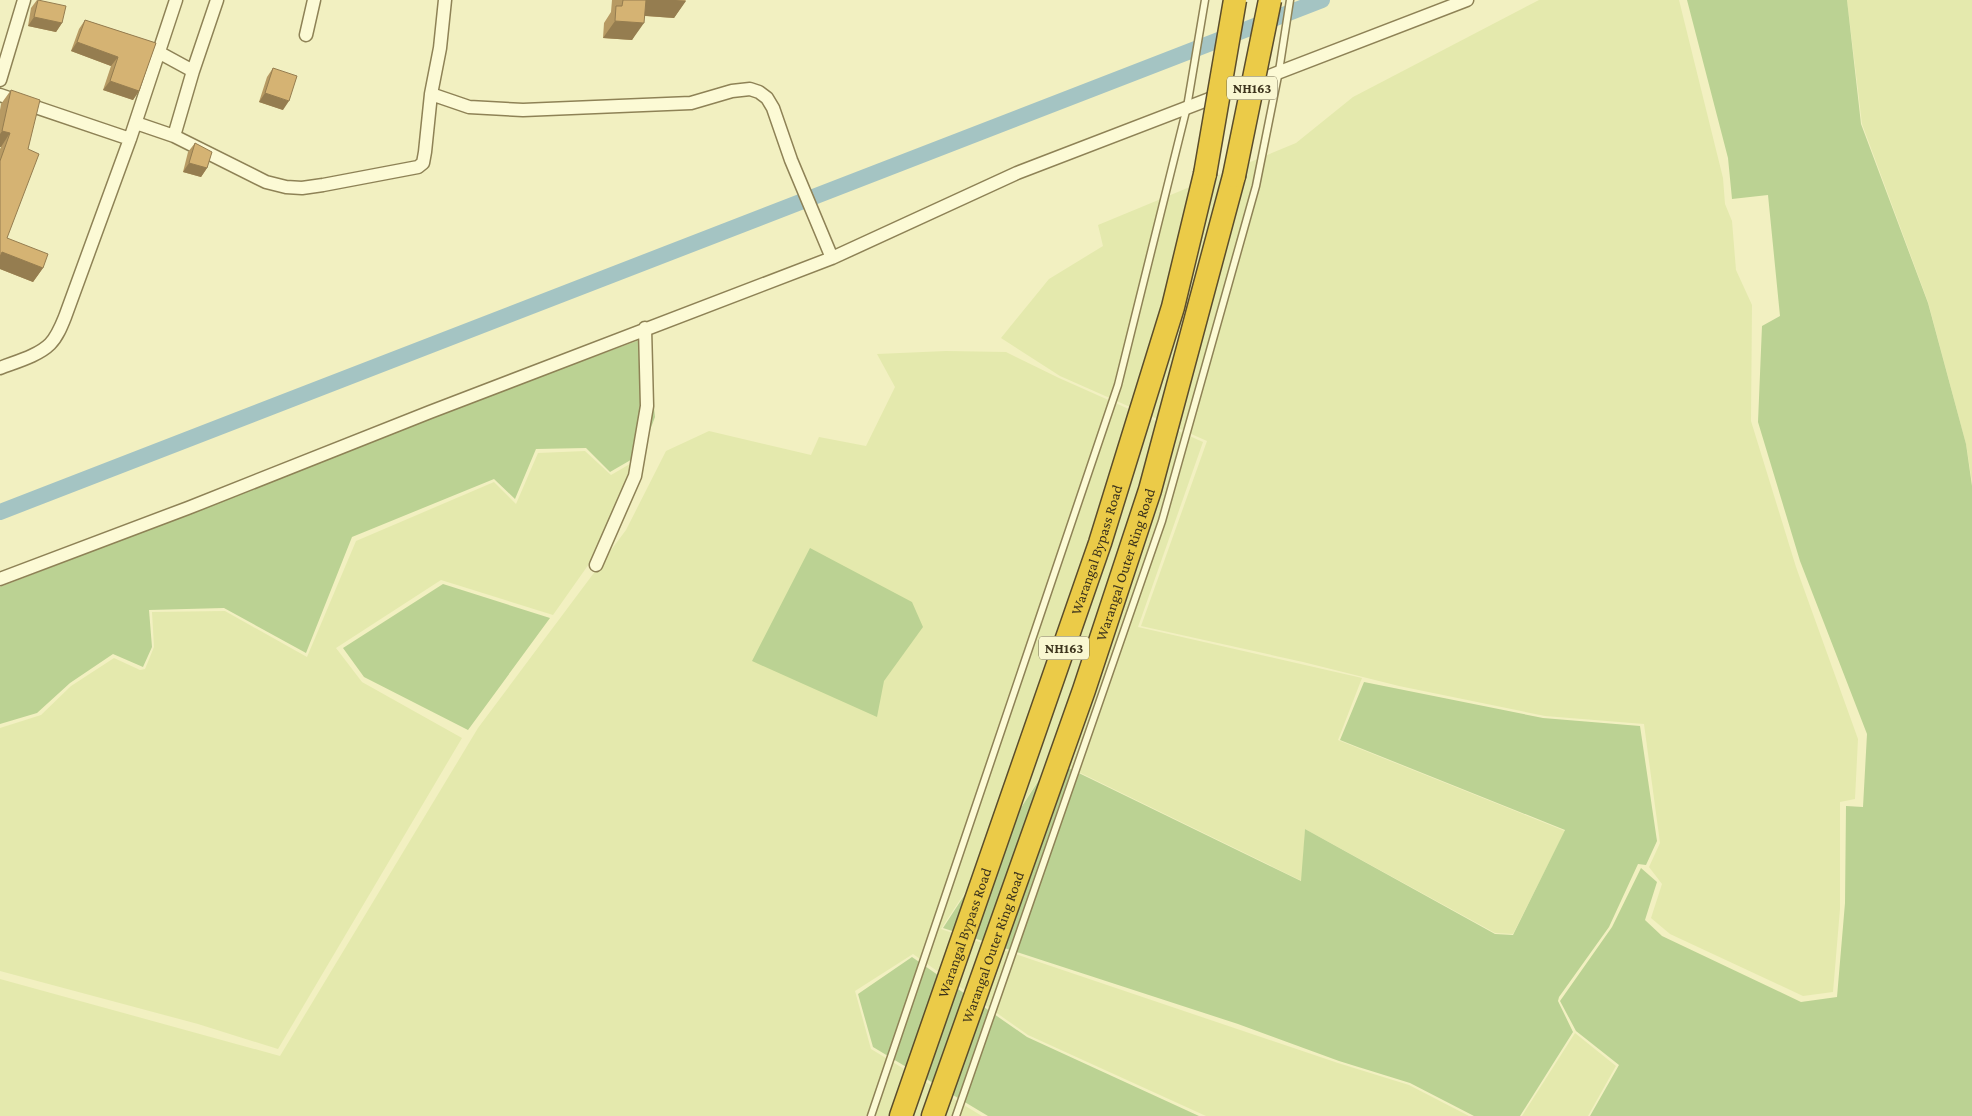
<svg xmlns="http://www.w3.org/2000/svg" width="1972" height="1116" font-family="'Crimson Pro',serif">
	<rect width="100%" height="100%" fill="#f2f0c1"/>
	<!-- farmland -->
	<path fill="#e4e9ad" d="M 1539,0 L 1679,0 L 1723,178 L 1725,204 L 1732,221 L 1736,270 L 1752,305 L 1751,421 L 1796,567 L 1858,739 L 1855,799 L 1840,802 L 1840,909 L 1833,992 L 1803,996 L 1670,934 L 1651,918 L 1662,884 L 1649,867 L 1660,843 L 1644,724 L 1545,716 L 1399,686 L 1303,662 L 1141,626 L 1207,441 L 1060,376 L 1001,338 L 1049,279 L 1103,246 L 1098,225 L 1296,143 L 1353,97 Z
		M 1847,0 L 1972,0 L 1972,482 L 1966,444 L 1928,302 L 1862,124 Z
		M 946,351 L 1006,352 L 1059,378 L 1203,442 L 1138,627 L 1362,678 L 1338,740 L 1565,831 L 1513,934 L 1495,933 L 1305,829 L 1302,881 L 1052,759 L 941,929 L 1338,1063 L 1409,1085 L 1469,1116 L 1206,1116 L 1028,1035 L 913,954 L 855,991 L 871,1049 L 982,1116 L 0,1116 L 0,979 L 280,1056 L 478,728 L 626,530 L 666,451 L 709,431 L 811,455 L 819,437 L 866,446 L 895,387 L 877,354 Z
		M 585,451 L 611,475 L 642,457 L 615,527 L 553,615 L 441,580 L 336,648 L 362,682 L 462,738 L 278,1049 L 198,1024 L 0,971 L 0,728 L 41,715 L 71,686 L 114,658 L 140,670 L 145,669 L 154,647 L 152,612 L 225,611 L 307,657 L 356,541 L 494,482 L 516,504 L 538,453 Z
		M 1575,1033 L 1616,1066 L 1588,1116 L 1522,1116 Z"/>
	<!-- green -->
	<path fill="#bbd293" d="M 1687,0 L 1847,0 L 1861,124 L 1928,303 L 1966,444 L 1972,486 L 1972,1116 L 1590,1116 L 1619,1065 L 1576,1031 L 1560,1001 L 1612,927 L 1641,868 L 1657,882 L 1645,920 L 1662,936 L 1801,1002 L 1837,997 L 1845,903 L 1846,806 L 1863,807 L 1867,734 L 1800,561 L 1758,422 L 1762,326 L 1780,316 L 1768,195 L 1732,199 L 1728,158 Z
		M 642,339 L 649,359 L 655,417 L 641,454 L 610,472 L 586,448 L 536,449 L 515,499 L 494,479 L 352,537 L 306,653 L 224,608 L 149,610 L 152,647 L 143,667 L 113,654 L 70,683 L 37,713 L 0,724 L 0,587 L 204,508 L 350,447 Z
		M 810,548 L 912,602 L 923,627 L 884,681 L 877,717 L 752,661 Z
		M 443,584 L 550,618 L 468,730 L 364,677 L 343,648 Z
		M 1364,682 L 1543,718 L 1640,726 L 1657,841 L 1646,865 L 1638,864 L 1609,927 L 1559,997 L 1558,1001 L 1573,1032 L 1520,1116 L 1474,1116 L 1410,1083 L 1339,1061 L 1238,1024 L 943,928 L 1052,760 L 1301,881 L 1305,829 L 1495,934 L 1513,935 L 1565,830 L 1340,740 Z
		M 912,957 L 1027,1037 L 1199,1116 L 988,1116 L 873,1047 L 858,994 Z"/>
	<g fill="none" stroke-linecap="round" stroke-linejoin="round">
		<!-- canal -->
		<path stroke="#a4c4c3" stroke-width="16" d="M 0,512 L 1322,0"/>
		<!-- lane casing -->
		<g stroke="#8e8256" stroke-width="9">
			<path id="lane" d="M 871,1116 L 1118,385 L 1187,107 L 1205,0
				M 956,1116 L 1162,521 L 1256,186 L 1279,71 L 1290,0"/>
		</g>
		<!-- street casing -->
		<g stroke="#8e8256" stroke-width="15">
			<path id="street" d="M 306,35 L 314,0
				M 160,53 L 193,71
				M 0,80 L 24,0
				M 431,94 L 469,107 L 523,110 L 691,103 L 732,91 L 750,89 L 759,92 L 767,98 L 773,108 L 791,160 L 832,258
				M 0,95 L 130,139 L 176,0
				M 136,123 L 174,136 L 193,71 L 217,0
				M 174,136 L 266,182 L 286,187 L 302,188 L 323,185 L 418,167 L 423,163 L 425,152 L 431,94 L 440,48 L 445,0
				M 0,368 C 15,362 38,356 50,344 C 57,337 61,327 65,317 L 130,139
				M 596,565 L 635,476 L 647,406 L 645,328
				M 0,579 L 188,508 L 430,412 L 832,258 L 1017,173 L 1467,0"/>
		</g>
		<!-- highway casing -->
		<g stroke="#5b4d2b" stroke-width="25">
			<g id="highway">
				<path id="s1" d="M 901,1116 L 1100,543 L 1173,307 L 1205,174"/>
				<path id="s2" d="M 933,1116 L 1084,690 L 1150,490 L 1234,176"/>
			</g>
		</g>
		<!-- lane -->
		<use href="#lane" stroke="#fcfad5" stroke-width="6"/>
		<!-- street -->
		<use href="#street" stroke="#fcfad5" stroke-width="12"/>
		<!-- highway -->
		<use href="#highway" stroke="#ebcb48" stroke-width="22"/>
		<!-- highway-bridge casing -->
		<g stroke="#5b4d2b" stroke-width="25" stroke-linecap="butt">
			<path id="highway-bridge" d="M 1205,174 L 1235,0
				M 1234,176 L 1270,0"/>
		</g>
		<!-- highway-bridge -->
		<use href="#highway-bridge" stroke="#ebcb48" stroke-width="22"/>
	</g>
	<!-- wall -->
	<path fill="#b79a63" d="M 37,0 L 62,23 L 56,32 L 28,26 L 31,8 Z
		M 612,0 L 686,0 L 674,18 L 645,16 L 632,40 L 603,38 L 604,23 L 611,12 Z
		M 85,20 L 156,43 L 139,91 L 133,100 L 103,90 L 111,66 L 71,51 L 79,29 Z
		M 273,68 L 283,110 L 259,102 L 267,77 Z
		M 11,90 L 28,149 L 7,238 L 43,268 L 33,282 L 0,269 L 0,149 L 1,147 L 0,147 L 0,110 L 1,104 Z
		M 195,143 L 207,168 L 201,177 L 183,172 L 188,152 Z"/>
	<!-- shaded-wall -->
	<path fill="#957d50" d="M 644,0 L 676,0 L 686,1 L 674,18 L 634,15 Z
		M 34,17 L 62,23 L 56,32 L 28,26 Z
		M 615,21 L 644,23 L 632,40 L 603,38 Z
		M 77,42 L 118,57 L 111,66 L 71,51 Z
		M 110,81 L 139,91 L 133,100 L 103,90 Z
		M 265,93 L 289,101 L 283,110 L 259,102 Z
		M 2,131 L 10,133 L 1,147 L 0,147 L 0,134 Z
		M 189,163 L 207,168 L 201,177 L 183,172 Z
		M 2,252 L 43,268 L 33,282 L 0,269 L 0,255 Z"/>
	<!-- building -->
	<path fill="#d5b373" stroke="#957d50" d="M 38,0 L 66,6 L 62,23 L 34,17 Z
		M 623,0 L 646,0 L 644,23 L 615,21 L 616,6 L 622,6 Z
		M 85,20 L 156,43 L 139,91 L 110,81 L 118,57 L 77,42 Z
		M 273,68 L 297,76 L 289,101 L 265,93 Z
		M 11,90 L 40,100 L 28,149 L 39,154 L 7,238 L 48,254 L 43,268 L 2,252 L 0,257 L 0,161 L 10,133 L 2,131 Z
		M 195,143 L 212,152 L 207,168 L 189,163 Z"/>
	<g text-anchor="middle" stroke-width="4" stroke-linejoin="round" paint-order="stroke">
		<!-- shield labels -->
		<g fill="#f9f7d1" stroke="#756e52" stroke-width="1">
			<rect x="1227" y="76.5" width="50" height="23" rx="4"/>
			<rect x="1039" y="636.5" width="50" height="23" rx="4"/>
		</g>
		<g font-size="14" font-weight="bold" fill="#3c331c">
			<text x="1252" y="93">NH163</text>
			<text x="1064" y="653">NH163</text>
		</g>
		<!-- street labels -->
		<g font-size="15" fill="#3c331c" stroke="#f9f7d1">
			<text dy="5" stroke="none"><textPath href="#s1" startOffset="599">Warangal Bypass Road</textPath></text>
			<text dy="5" stroke="none"><textPath href="#s2" startOffset="584">Warangal Outer Ring Road</textPath></text>
			<text dy="5" stroke="none"><textPath href="#s1" startOffset="194">Warangal Bypass Road</textPath></text>
			<text dy="5" stroke="none"><textPath href="#s2" startOffset="179">Warangal Outer Ring Road</textPath></text>
		</g>
	</g>
</svg>
